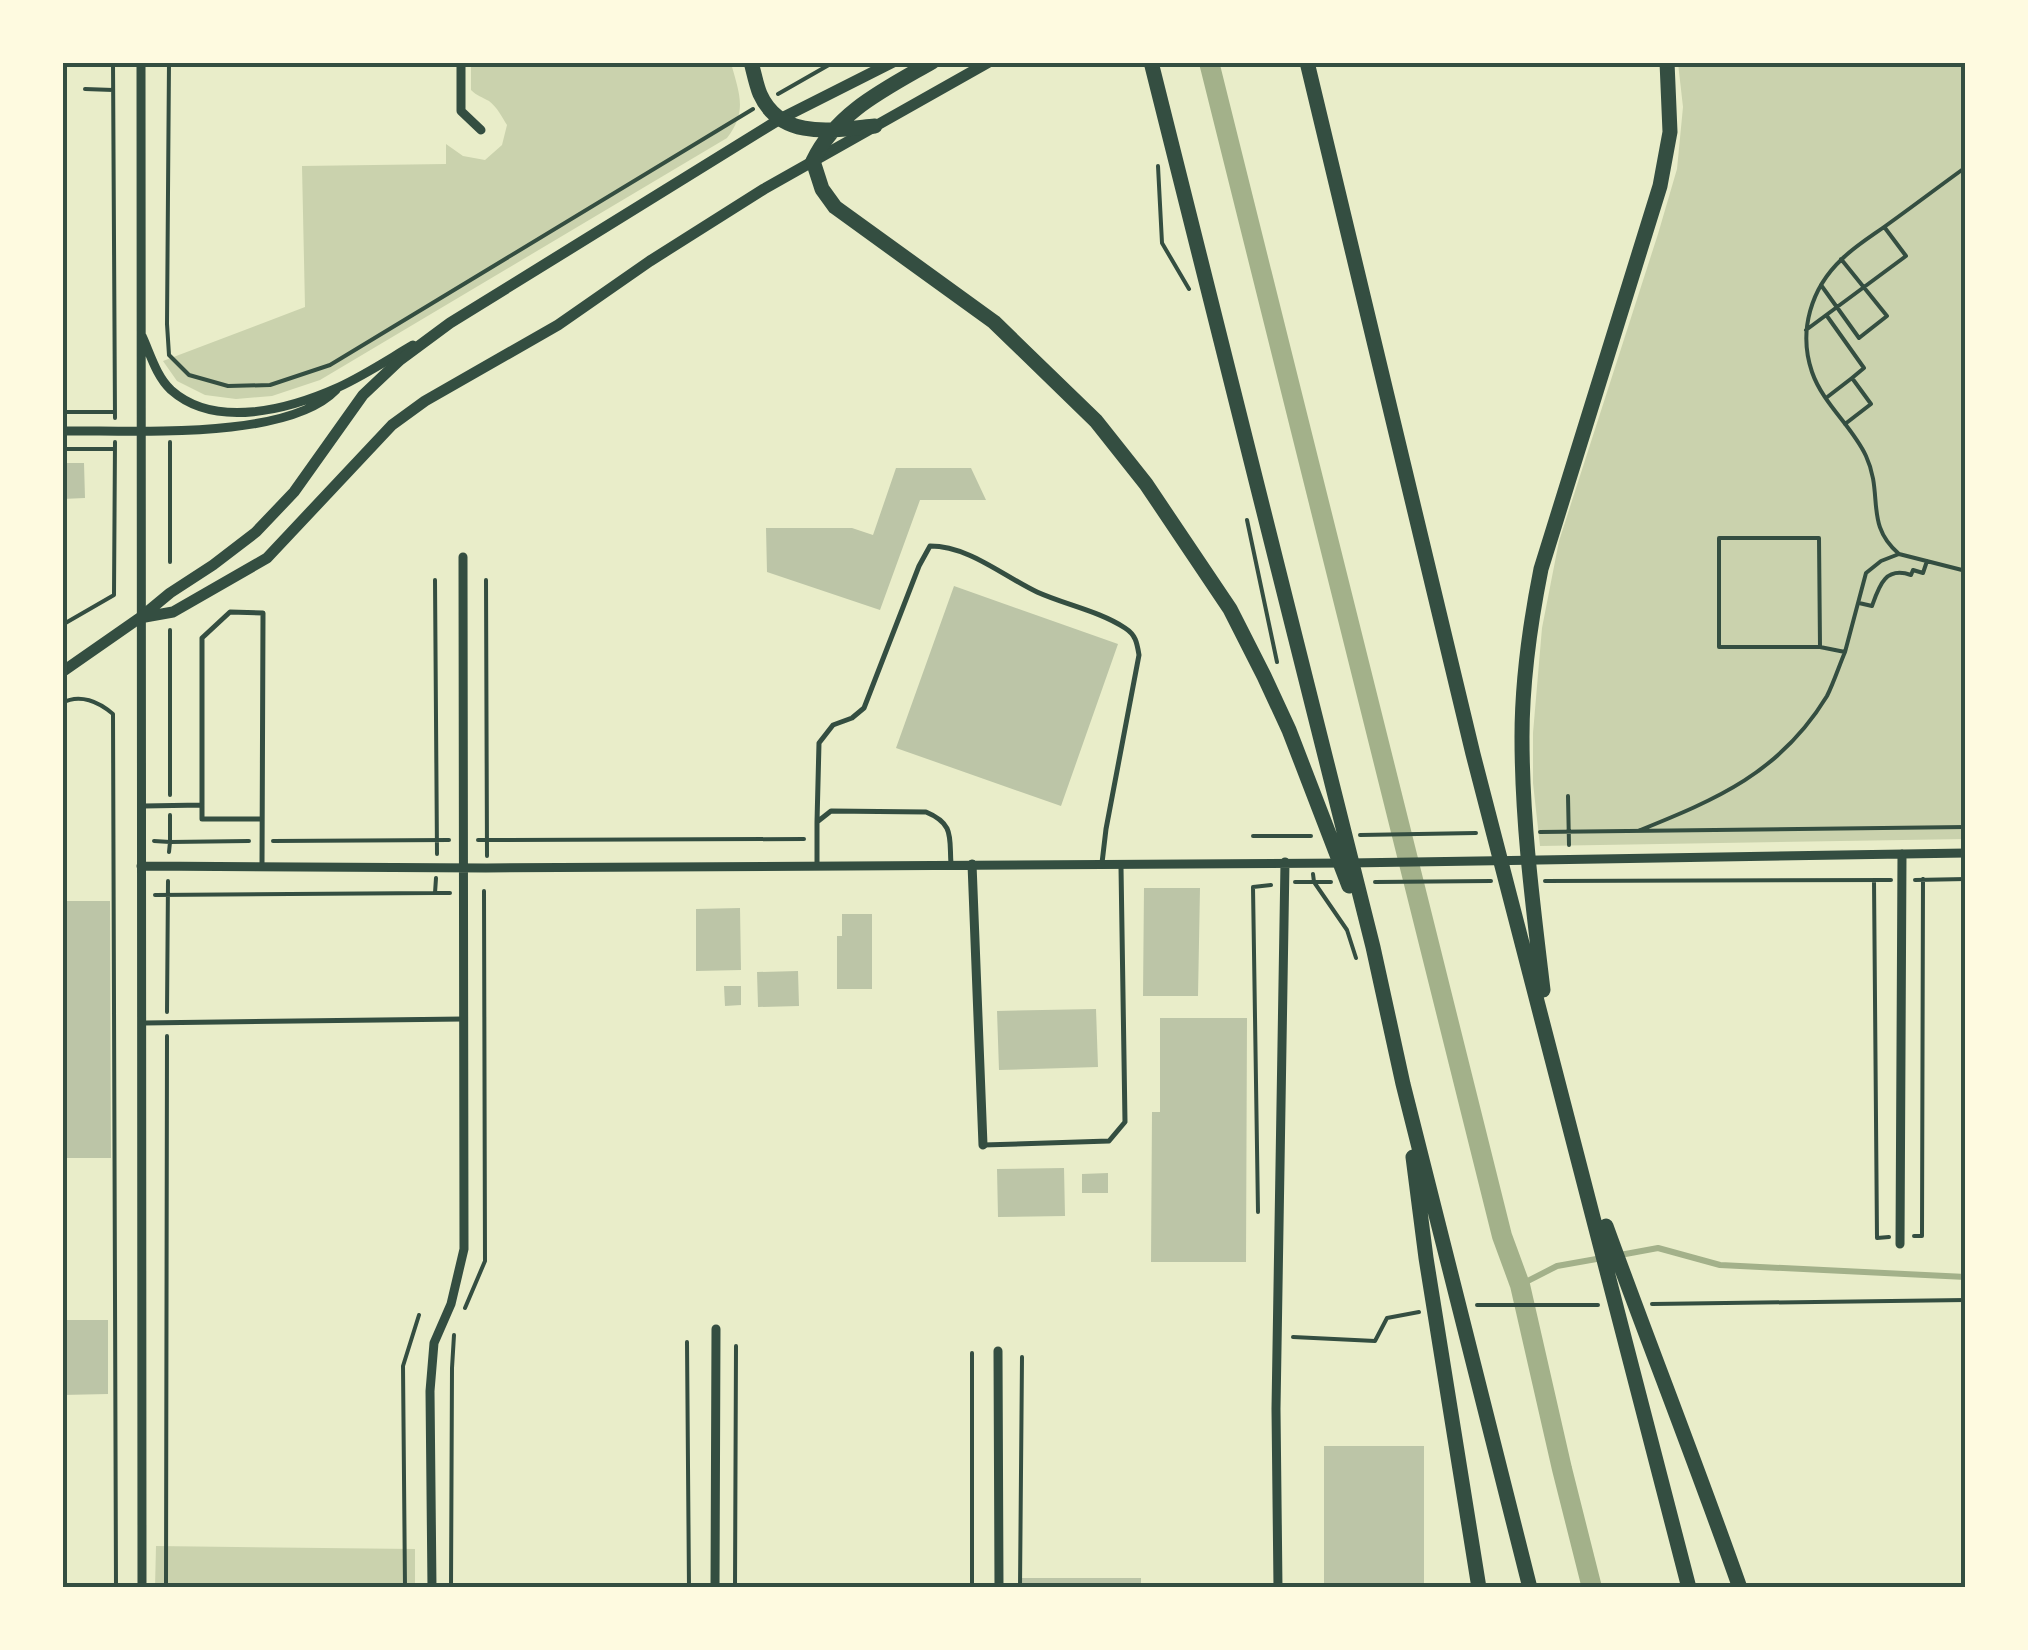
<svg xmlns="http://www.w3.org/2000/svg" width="2028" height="1650" font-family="'Noto Serif',serif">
	<rect width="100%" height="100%" fill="#e9edc9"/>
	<!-- green -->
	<path fill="#cad2ad" d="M 471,63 L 731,63 C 739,93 748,111 727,138 L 320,380 L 272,396 L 236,399 L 205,395 L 177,381 L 163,361 L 305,307 L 302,166 L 446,164 L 446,144 L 463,156 L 485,160 L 502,145 L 507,125 C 502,117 497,107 489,101 C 482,97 477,96 471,90 Z
		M 1678,63 L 1965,63 L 1965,839 L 1540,846 L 1533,783 L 1533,733 L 1542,628 L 1559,541 L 1658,234 L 1677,169 L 1683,107 Z
		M 156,1546 L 415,1549 L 415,1587 L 155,1588 Z"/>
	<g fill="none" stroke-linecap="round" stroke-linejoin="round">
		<!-- stream -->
		<path stroke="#a3b18a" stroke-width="6" d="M 1620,1255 L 1658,1248 L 1720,1265 L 1966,1277
			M 1520,1285 L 1557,1266 L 1602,1258"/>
		<!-- canal -->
		<path stroke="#a3b18a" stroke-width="20" d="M 1209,62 L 1502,1236 L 1520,1285 L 1562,1469 L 1592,1588"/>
	</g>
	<!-- building -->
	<path fill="#bcc5a7" d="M 62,463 L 84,463 L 85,498 L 62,499 Z
		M 896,468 L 971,468 L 986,500 L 920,500 L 880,610 L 767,572 L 766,528 L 852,528 L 873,535 Z
		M 954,586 L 1118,644 L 1061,806 L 896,748 Z
		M 1144,888 L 1200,888 L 1198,996 L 1143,996 Z
		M 62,901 L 110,901 L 111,1158 L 62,1158 Z
		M 740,908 L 741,970 L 696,971 L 696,909 Z
		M 842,914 L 872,914 L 872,989 L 837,989 L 837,936 L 842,936 Z
		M 798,971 L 799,1006 L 758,1007 L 757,972 Z
		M 724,986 L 741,986 L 741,1005 L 725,1006 Z
		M 1096,1009 L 1098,1067 L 999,1070 L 997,1011 Z
		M 1160,1018 L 1247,1018 L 1246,1262 L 1151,1262 L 1152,1112 L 1160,1112 Z
		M 1064,1168 L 1065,1216 L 998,1217 L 997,1169 Z
		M 1108,1173 L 1108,1193 L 1082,1193 L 1082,1174 Z
		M 62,1320 L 108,1320 L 108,1394 L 62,1395 Z
		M 1324,1446 L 1424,1446 L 1424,1588 L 1324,1588 Z
		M 1022,1578 L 1141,1578 L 1141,1588 L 1022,1588 Z"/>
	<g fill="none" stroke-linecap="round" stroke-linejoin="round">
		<!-- path -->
		<path stroke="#344e41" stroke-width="4" d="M 113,62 L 115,418
			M 169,62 L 167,324 L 169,355 L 189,375 L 228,386 L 270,385 L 330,365 L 753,109
			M 85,89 L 113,90
			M 778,94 L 834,62
			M 1158,166 L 1162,243 L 1189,289
			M 1821,285 L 1859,338 L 1887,316 L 1841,259
			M 1827,316 L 1864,368 L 1852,378
			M 1806,330 L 1906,256 L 1885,228
			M 1826,398 L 1852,378 L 1871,404 L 1845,424
			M 62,412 L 115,412
			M 170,442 L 170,562
			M 62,449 L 113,449
			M 1247,520 L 1277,662
			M 1899,554 C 1864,524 1884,495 1866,456 C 1852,426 1823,404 1812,372 C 1798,331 1811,288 1842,259 C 1856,245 1875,234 1891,222 C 1916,204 1941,185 1966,167
			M 435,580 L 437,854
			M 486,580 L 487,856
			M 1859,603 L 1872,606 C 1879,586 1885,566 1911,575 L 1913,570 L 1923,573 L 1927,561
			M 62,625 L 114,595 L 115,442
			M 170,630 L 170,795
			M 1845,652 L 1866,573 L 1881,561 L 1899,554 L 1966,571
			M 62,703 C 80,693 99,702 113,714 L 116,1588
			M 1568,796 L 1569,845
			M 170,815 L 170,842 L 249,841
			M 1638,831 C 1717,799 1780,773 1827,696 C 1834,682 1839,666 1845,652 L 1820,647 L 1819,538 L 1719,538 L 1719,647 L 1820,647
			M 1540,832 L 1966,827
			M 1360,835 L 1476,833
			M 1253,836 L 1311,836
			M 478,840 L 804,839
			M 154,841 L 170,842 L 169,852
			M 273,841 L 449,840
			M 1313,874 L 1314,882 L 1347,930 L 1356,958
			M 436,878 L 435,893 L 450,893
			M 1874,880 L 1877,1238 L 1889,1237
			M 1915,880 L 1966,879
			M 1545,881 L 1891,880
			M 1295,882 L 1331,882
			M 1375,882 L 1491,881
			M 155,895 L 435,893
			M 167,1012 L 168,881
			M 1258,1212 L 1253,887 L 1271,885
			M 1914,1236 L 1922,1236 L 1923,879
			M 1652,1304 L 1966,1300
			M 1477,1305 L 1598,1305
			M 465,1308 L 485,1261 L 484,891
			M 1293,1337 L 1375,1341 L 1387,1318 L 1419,1312
			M 687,1342 L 689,1588
			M 972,1353 L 972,1588
			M 166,1588 L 167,1036
			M 405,1588 L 403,1366 L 419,1315
			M 451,1588 L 452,1368 L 454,1335
			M 735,1588 L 736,1346
			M 1020,1588 L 1022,1357"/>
		<!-- service -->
		<path stroke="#344e41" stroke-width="5" d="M 144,806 L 202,805
			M 817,822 L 819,743 L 833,725 L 852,718 L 864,708 L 919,566 L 930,546 C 969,546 1003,576 1037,592 C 1066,605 1099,611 1125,628 C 1136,635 1137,643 1139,655 L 1106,829 L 1102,863
			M 817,866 L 817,822 L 831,811 L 926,812 C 955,824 949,838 951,864
			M 262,867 L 263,613 L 230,612 L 202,638 L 202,819 L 262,819
			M 144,1023 L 463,1019
			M 983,1145 L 1109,1141 L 1125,1122 L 1121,867"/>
		<!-- minor -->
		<path stroke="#344e41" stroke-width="9" d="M 141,62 L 142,1588
			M 461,62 L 461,111 L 481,130
			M 142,336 C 150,353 156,376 171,390 C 216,430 290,409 339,387 C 365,375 389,359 413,345
			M 62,431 C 131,430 287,441 336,390
			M 972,864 L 983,1145
			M 141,866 L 486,868 L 1349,863 L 1966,853
			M 1900,1244 L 1902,854
			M 998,1351 L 999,1588
			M 432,1588 L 430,1391 L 434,1343 L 451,1304 L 464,1249 L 463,557
			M 715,1588 L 716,1329
			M 1278,1588 L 1276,1409 L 1285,862"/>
		<!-- tertiary -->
		<path stroke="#344e41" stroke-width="11" d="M 145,617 L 173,612 L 267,558 L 392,425 L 425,401 L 558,325 L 650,261 L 764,189 L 989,62
			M 62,672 L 141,617 L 170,593 L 213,565 L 256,532 L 294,492 L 363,395 L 400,360 L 450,323 L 780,119 L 893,62"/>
		<!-- motorway -->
		<path stroke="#344e41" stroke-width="15" d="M 751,62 C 754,73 756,84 760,94 C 781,141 834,130 875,126
			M 932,62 C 887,88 836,112 813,161 L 822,189 L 835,207 L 994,322 L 1096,421 L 1146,484 L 1230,609 L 1264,676 L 1289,730 L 1349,886
			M 1151,62 L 1373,947 L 1403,1084 L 1530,1588
			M 1307,62 L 1473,754 L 1689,1588
			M 1543,990 C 1533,906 1522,822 1522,737 C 1522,681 1530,624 1541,569 L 1660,186 L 1670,132 L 1667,62
			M 1413,1157 L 1426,1258 L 1479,1588
			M 1606,1226 C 1650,1347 1697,1466 1740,1588"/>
	</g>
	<!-- border -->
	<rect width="2028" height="1650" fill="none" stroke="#fefae0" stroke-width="130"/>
	<rect x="65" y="65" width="1898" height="1520" fill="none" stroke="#344e41" stroke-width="4"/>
</svg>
